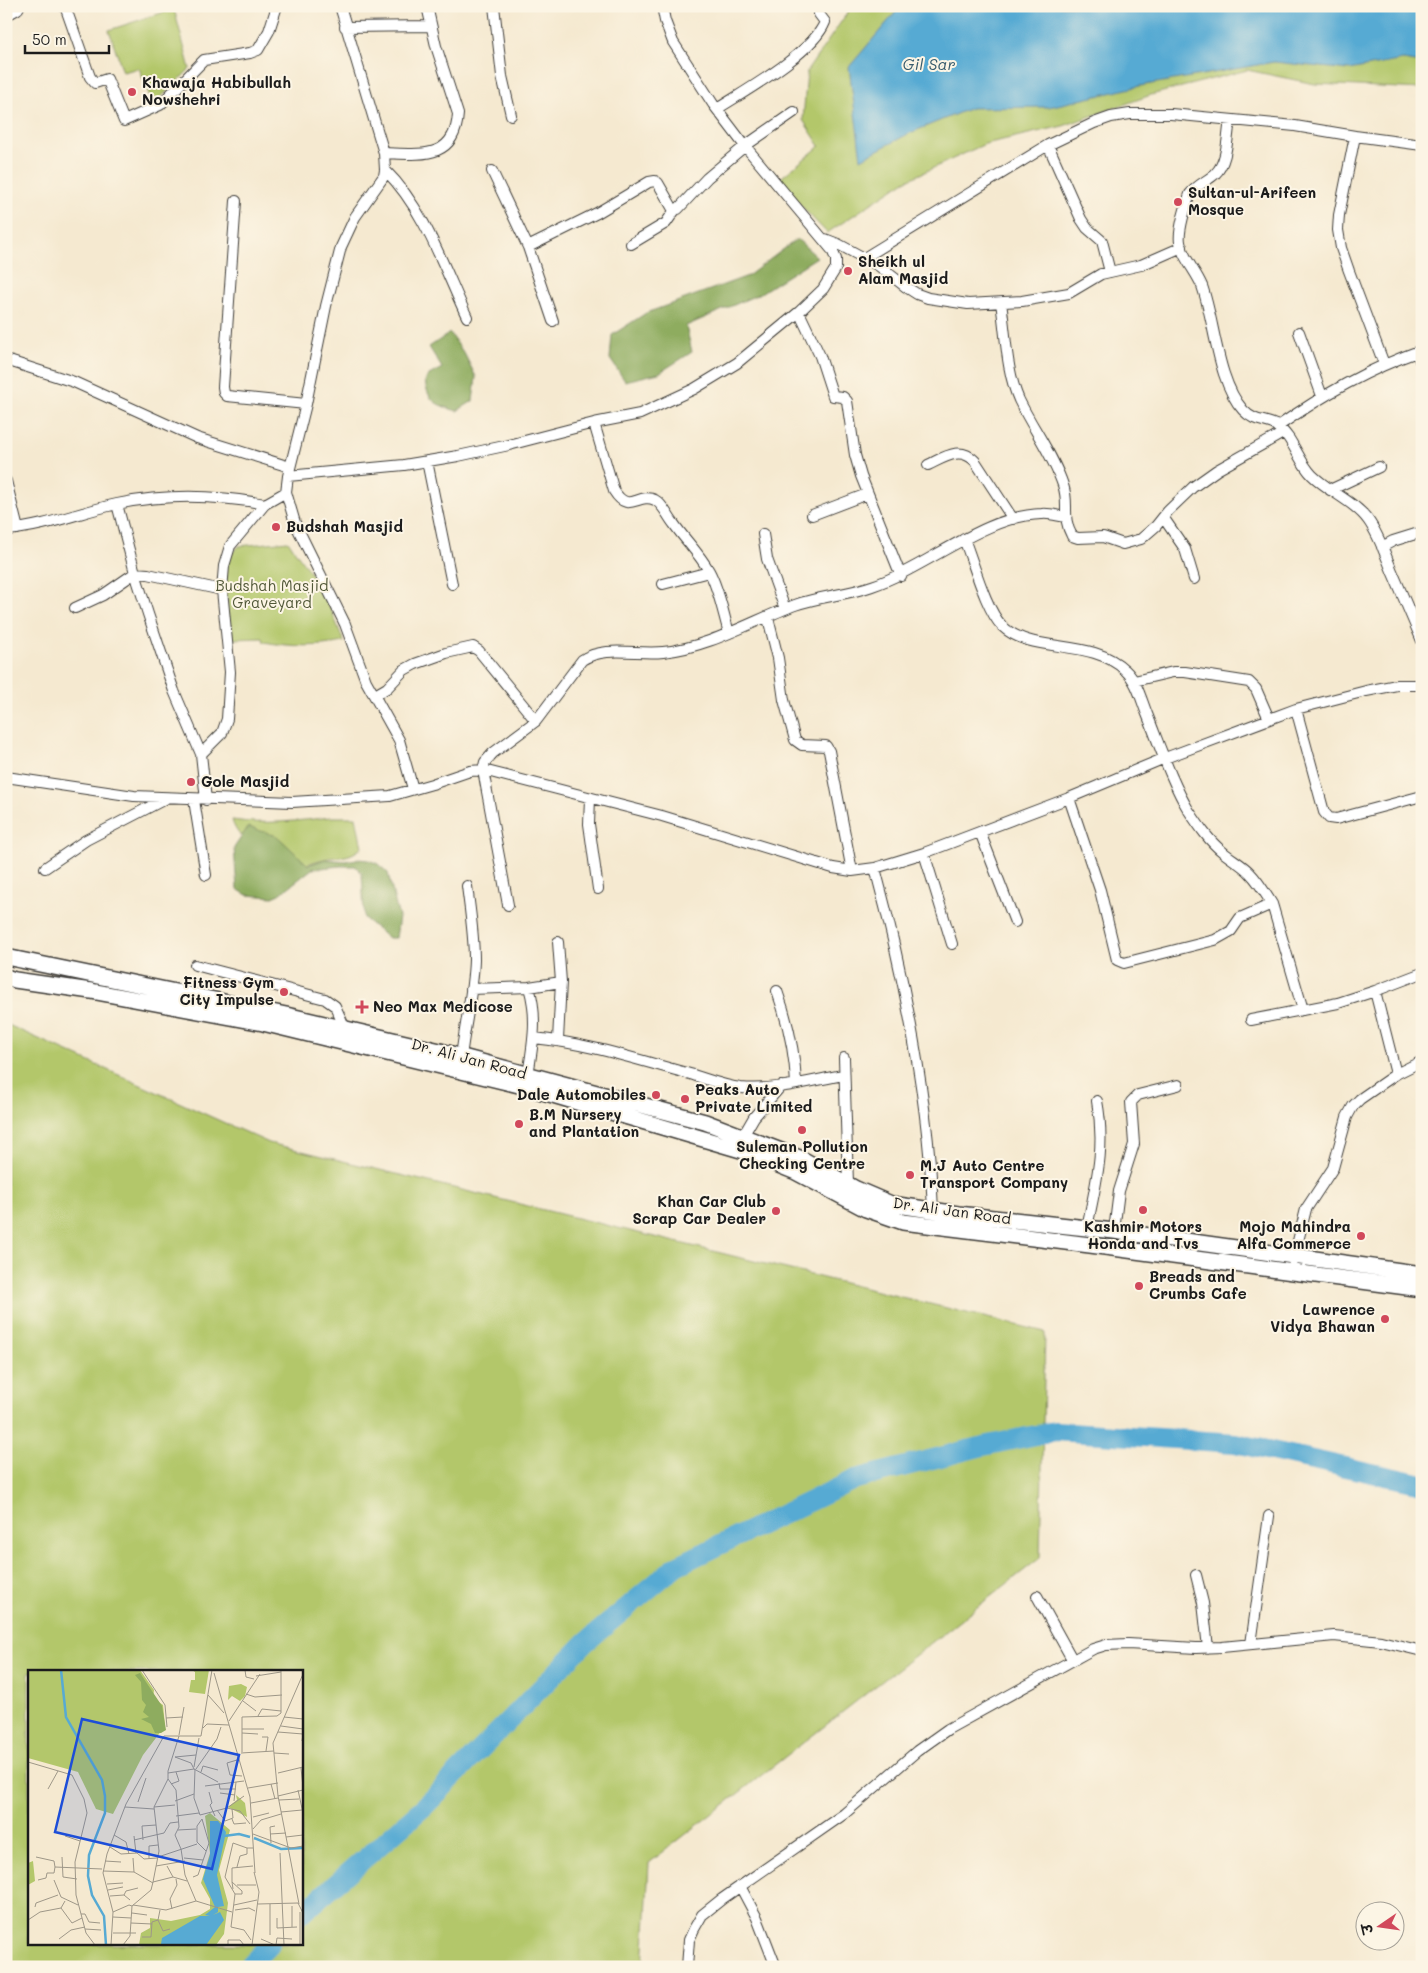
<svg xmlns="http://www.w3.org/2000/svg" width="1428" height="1973" font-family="Mali,'Playpen Sans Deva',sans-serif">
	<rect width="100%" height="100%" fill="#fcf5e5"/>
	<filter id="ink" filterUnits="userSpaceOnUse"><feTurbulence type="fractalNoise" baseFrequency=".02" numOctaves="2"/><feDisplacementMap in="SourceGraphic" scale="10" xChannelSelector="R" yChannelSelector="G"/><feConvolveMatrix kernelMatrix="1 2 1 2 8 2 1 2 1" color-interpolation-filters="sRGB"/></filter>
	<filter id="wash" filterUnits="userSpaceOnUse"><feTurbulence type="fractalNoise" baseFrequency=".0096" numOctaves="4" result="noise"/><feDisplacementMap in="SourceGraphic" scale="20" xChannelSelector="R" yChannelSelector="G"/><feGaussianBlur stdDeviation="1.12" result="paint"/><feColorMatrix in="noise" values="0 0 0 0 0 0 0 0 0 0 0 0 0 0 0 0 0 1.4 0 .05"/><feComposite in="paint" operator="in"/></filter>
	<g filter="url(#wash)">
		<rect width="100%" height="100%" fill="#f5e9d0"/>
		<!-- green -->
		<path fill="#b3c76b" stroke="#687244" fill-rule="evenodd" d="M 852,6 L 1422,6 L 1422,89 L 1315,84 L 1247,70 L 1151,95 L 1063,126 L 985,144 L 905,181 L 827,233 L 777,181 L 820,146 L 803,120 L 807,71 Z
			M 174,9 L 190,69 L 153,105 L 139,68 L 123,72 L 109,30 Z
			M 288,541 L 324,592 L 344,642 C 318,647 291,647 264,642 L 263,638 L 232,639 C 228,621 221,572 230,555 C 232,552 237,549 239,546 Z
			M 331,817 L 356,817 L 362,847 C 350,858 343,856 329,858 C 317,860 306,864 295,870 C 274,858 238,845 232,820 C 265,825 298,821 331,817 Z
			M 6,1024 L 269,1143 L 1045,1332 L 1040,1558 L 649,1863 L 643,1967 L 6,1967 ZM 29,1672 L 301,1672 L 301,1944 L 29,1944 Z"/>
		<!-- forest -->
		<path fill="#8eac5f" stroke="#55643e" d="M 797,239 L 817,257 L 759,294 L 686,326 L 692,352 L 659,373 L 625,381 L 610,359 L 612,335 L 646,313 L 748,276 Z
			M 450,333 L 465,355 L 476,377 L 473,401 L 457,411 C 438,405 428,403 425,381 L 429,375 L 442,368 L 429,347 Z
			M 248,827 L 277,836 L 308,865 L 325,859 L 345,861 L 357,859 L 369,860 L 378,864 L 388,873 L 395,902 L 399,917 L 396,938 L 388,938 L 364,918 L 362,873 L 355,866 L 340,866 L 312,869 L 280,894 L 273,897 L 247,895 L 237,889 L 234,848 Z"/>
		<!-- water -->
		<path fill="#57aad3" stroke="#3a6378" d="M 901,6 L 1422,6 L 1422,63 L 1403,60 L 1349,70 L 1274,62 L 1140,86 L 1049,107 L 971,108 L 910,133 L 861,159 L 849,67 Z"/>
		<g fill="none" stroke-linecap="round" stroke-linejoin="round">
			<!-- river -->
			<path stroke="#57aad3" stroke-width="20" d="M 301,1914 L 425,1806 L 586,1642 L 676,1566 L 856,1479 L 979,1447 L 1055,1431 L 1235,1443 L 1422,1484
				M 248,1967 L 270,1944"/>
		</g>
	</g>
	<g filter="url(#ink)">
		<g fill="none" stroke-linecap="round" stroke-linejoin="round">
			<!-- street casing -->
			<g stroke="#3d3b37" stroke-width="12">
				<path id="street" d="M 65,6 L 90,77 L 95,83 L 107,79 L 124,121 L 160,105 L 204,60 L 250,53 L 258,50 L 269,31 L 277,6
					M 340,6 L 384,153 L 385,170 L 384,176 L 355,217 L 341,247 L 326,306 L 306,404 L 288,476 L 286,492 L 295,523 L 345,624 L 366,681 L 399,740 L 413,789
					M 494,6 L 502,76 L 511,115
					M 345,27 L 431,26
					M 717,109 C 745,91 813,53 825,22 L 819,14 L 818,6
					M 1230,120 C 1227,136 1228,162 1215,174 C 1207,181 1197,185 1190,194 C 1186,205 1178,231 1180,242 C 1182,257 1196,271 1202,286 C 1215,322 1217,381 1243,410 C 1255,423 1265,419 1277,426 C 1293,437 1298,461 1312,475 C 1328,491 1355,502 1368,520 C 1379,535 1385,554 1392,571 C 1402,594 1412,617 1422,641
					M 1355,136 L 1339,215 L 1338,230 L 1341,248 L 1349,271 L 1384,364
					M 1048,145 L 1081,219 L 1087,228 L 1102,241 L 1110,272
					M 384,153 C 419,154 455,161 458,114 L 436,46 L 427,6
					M 385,170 C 424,208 444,268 467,317
					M 492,171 L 528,247 L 553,321
					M 236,201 L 223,387 L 224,393 L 227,396 L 306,404
					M 825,239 L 838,244 L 879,266 L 906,287 L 917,294 L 928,298 L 968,304 L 1022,301 L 1069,293 L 1101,274 L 1141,265 L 1182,247
					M 631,244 L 666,223 L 675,210
					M 528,247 L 597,213 L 649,182 L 655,181 L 658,183 L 673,209 L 678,209 L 707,178 L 745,146 L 794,112
					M 864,258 L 1048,145 L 1094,123 L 1111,117 L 1130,114 L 1171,114 L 1295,126 L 1355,136 L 1422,145
					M 1001,303 C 1006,334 1006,371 1019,400 C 1033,429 1053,455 1063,485 C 1070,505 1061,516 1072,536 L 1078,538 L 1103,537 L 1123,544 L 1141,539 L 1156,526 L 1168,511 L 1193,487 L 1217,470 L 1283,433
					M 799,312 L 820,356 L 833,396 L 843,397 L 847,401 L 855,455 L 861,476 L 901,576
					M 1299,332 L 1322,396
					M 1417,352 L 1422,366
					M 6,360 L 74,382 L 197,438 L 290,467
					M 594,423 L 614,491 C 629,515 638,492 655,500 C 663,504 668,517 674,524 C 685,540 699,553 709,571 C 719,589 723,613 729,633
					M 1277,427 C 1323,395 1368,369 1422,350
					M 427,461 L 452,584
					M 928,465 C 945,457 960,446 975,461 L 1013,519
					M 288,476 L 404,465 L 458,456 L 509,445 L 594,423 L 640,414 L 694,389 L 737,363 L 799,312 L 823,289 L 836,268 L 836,259 L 832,250 L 745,146 L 713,104 L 673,42 L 665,21 L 662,6
					M 6,481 L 18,529
					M 1330,490 L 1379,467
					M 117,504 L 135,573 L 148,614 L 174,691 L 201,754 L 206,800
					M 812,515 L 867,494
					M 1163,517 L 1185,549 L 1194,579
					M 6,530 C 45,527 80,512 117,504 C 166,494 216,495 265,504
					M 763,534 L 767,559 L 785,609
					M 964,539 C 973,561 986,610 1002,626 C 1032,655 1091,637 1125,670 C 1137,681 1141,699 1147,714 C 1159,744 1172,783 1189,811 C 1199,826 1209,841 1223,852 C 1231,859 1243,865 1250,873 C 1259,882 1265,893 1272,904 L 1303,1010
					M 1382,547 L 1393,541 L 1422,532
					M 663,584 L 709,572
					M 75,608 L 103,595 L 135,573 L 148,574 L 222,590
					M 768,618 L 778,658 L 784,700 L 795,740 L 802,745 L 826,746 L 829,751 L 852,871
					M 1134,681 L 1173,672 L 1185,672 L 1249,682 L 1256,689 L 1269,719
					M 375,695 L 387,688 L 404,670 L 415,664 L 446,653 L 473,647 L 479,651 L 536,721
					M 1296,709 L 1324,812 L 1329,818 L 1336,819 L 1422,796
					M 201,754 L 222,733 L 227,719 L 230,672 L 222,590 L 224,566 L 230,546 L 265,504 L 286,492
					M 6,777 L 134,796 L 292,802 L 390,796 L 432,784 L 470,771 L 483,770 L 662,816 L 833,868 L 852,871 L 875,868 L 924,853 L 1069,798 L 1165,758 L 1296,709 L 1366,691 L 1397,685 L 1422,685
					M 590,798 L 589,824 L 598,889
					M 1069,798 L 1100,890 L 1117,960 L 1124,963 L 1215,940 L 1231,931 L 1240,918 L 1272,904
					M 194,800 L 206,875
					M 980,832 L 1015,922
					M 924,853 L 952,944
					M 45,868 L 86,840 L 165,799
					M 875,868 C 905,980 928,1094 933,1210
					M 508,905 L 483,770 L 485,762 L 493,753 L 536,721 L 582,660 C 605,645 637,655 663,652 C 710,647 752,621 795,605 C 820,596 847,595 872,586 C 926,568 985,515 1042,514 C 1049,513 1058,516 1065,517
					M 558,942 L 561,982 L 558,1040
					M 195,965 L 325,999 L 335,1006 L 345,1028
					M 471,989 L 529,987 L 561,982
					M 777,991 C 788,1022 795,1051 796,1084
					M 1375,991 L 1396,1074
					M 1251,1020 L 1338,1003 L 1375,991 L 1422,973
					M 534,1038 C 587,1043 638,1060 690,1074 C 707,1079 723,1086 741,1088 C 775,1091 810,1081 843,1075
					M 461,1057 C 465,1024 473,992 474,960 C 474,935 470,910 467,886
					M 844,1058 L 848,1184
					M 528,1075 C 533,1044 538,1017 529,987
					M 743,1136 L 754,1117 L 781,1086
					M 1087,1228 C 1096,1182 1106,1148 1097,1101
					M 1114,1231 L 1119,1191 L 1134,1144 L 1131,1102 L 1138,1095 L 1178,1085
					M 1293,1261 L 1306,1209 L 1333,1168 L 1347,1117 L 1353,1106 L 1360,1099 L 1396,1074 L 1422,1061
					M 1196,1575 L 1203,1603 L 1208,1648
					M 1037,1596 L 1072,1659
					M 1251,1644 L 1269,1516
					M 740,1886 L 757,1918 L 776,1967
					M 687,1967 L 689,1940 L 694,1929 L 702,1915 L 722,1899 L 844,1814 L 917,1751 L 948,1729 L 1093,1649 L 1106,1645 L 1128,1644 L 1196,1648 L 1222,1647 L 1334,1636 L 1381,1641 L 1422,1651"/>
			</g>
			<!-- primary casing -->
			<g stroke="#3d3b37" stroke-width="18">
				<path id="primary" d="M 6,957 L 286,1015 L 440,1051 L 705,1122 L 802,1159 L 856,1189 L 891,1204 L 958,1214 L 1114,1231 L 1422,1274
					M 6,977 L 15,980 L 91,991 L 263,1023 L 519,1085 L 741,1150 L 796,1172 L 866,1209 L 903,1222 L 1090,1245 L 1422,1289"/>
			</g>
			<!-- highway casing -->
			<g stroke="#3d3b37" stroke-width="20">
				<path id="highway" d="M 6,11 L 15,6"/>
			</g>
			<!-- street -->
			<use href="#street" stroke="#fff" stroke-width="10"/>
			<!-- primary -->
			<use href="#primary" stroke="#fff" stroke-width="15"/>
			<!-- highway -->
			<use href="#highway" stroke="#fff" stroke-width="18"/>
		</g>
	</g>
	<!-- markers -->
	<g fill="#d1495b" stroke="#fcf5e5" stroke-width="2">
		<circle cx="132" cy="92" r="5"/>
		<circle cx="1178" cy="202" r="5"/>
		<circle cx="848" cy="271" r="5"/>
		<circle cx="276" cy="527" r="5"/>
		<circle cx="191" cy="782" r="5"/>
		<circle cx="284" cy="992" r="5"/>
		<path d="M359.5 999.5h5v5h5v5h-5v5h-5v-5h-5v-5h5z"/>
		<circle cx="656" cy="1095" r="5"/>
		<circle cx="685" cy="1099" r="5"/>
		<circle cx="519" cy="1124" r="5"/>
		<circle cx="802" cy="1130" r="5"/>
		<circle cx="910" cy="1175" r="5"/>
		<circle cx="1143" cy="1210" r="5"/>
		<circle cx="776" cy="1211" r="5"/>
		<circle cx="1361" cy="1236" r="5"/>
		<circle cx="1139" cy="1286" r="5"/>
		<circle cx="1385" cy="1319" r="5"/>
	</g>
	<g text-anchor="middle" stroke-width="4" stroke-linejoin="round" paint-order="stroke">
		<!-- poi labels -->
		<g font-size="15" font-weight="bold" fill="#1c1c1c" stroke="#fcf5e5" text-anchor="start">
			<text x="142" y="88">Khawaja Habibullah<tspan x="142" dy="17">Nowshehri</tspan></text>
			<text x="1188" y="198">Sultan-ul-Arifeen<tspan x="1188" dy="17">Mosque</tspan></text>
			<text x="858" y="267">Sheikh ul<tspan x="858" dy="17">Alam Masjid</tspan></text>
			<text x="286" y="532">Budshah Masjid</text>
			<text x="201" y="787">Gole Masjid</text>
			<text x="274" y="988" text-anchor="end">Fitness Gym<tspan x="274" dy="17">City Impulse</tspan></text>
			<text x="373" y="1012">Neo Max Medicose</text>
			<text x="695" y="1095">Peaks Auto<tspan x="695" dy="17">Private Limited</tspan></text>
			<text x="646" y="1100" text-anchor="end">Dale Automobiles</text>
			<text x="529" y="1120">B.M Nursery<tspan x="529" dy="17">and Plantation</tspan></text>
			<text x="802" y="1152" text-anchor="middle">Suleman Pollution<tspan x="802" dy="17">Checking Centre</tspan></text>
			<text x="920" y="1171">M.J Auto Centre<tspan x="920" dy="17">Transport Company</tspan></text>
			<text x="766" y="1207" text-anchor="end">Khan Car Club<tspan x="766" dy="17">Scrap Car Dealer</tspan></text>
			<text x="1143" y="1232" text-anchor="middle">Kashmir Motors<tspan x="1143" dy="17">Honda and Tvs</tspan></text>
			<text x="1351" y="1232" text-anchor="end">Mojo Mahindra<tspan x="1351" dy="17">Alfa Commerce</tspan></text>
			<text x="1149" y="1282">Breads and<tspan x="1149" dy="17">Crumbs Cafe</tspan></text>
			<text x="1375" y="1315" text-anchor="end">Lawrence<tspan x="1375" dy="17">Vidya Bhawan</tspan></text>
		</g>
		<!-- park labels -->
		<g font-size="15" fill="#515838" stroke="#fcf5e5">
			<text x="272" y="591">Budshah Masjid<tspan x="272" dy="17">Graveyard</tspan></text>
		</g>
		<!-- street labels -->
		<g font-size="15" fill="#1c1c1c" stroke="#fcf5e5">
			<text transform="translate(469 1059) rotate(15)" y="5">Dr. Ali Jan Road</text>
			<text transform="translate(952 1211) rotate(8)" y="5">Dr. Ali Jan Road</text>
		</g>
		<!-- water labels -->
		<g font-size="16" font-style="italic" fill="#375c6e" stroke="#fcf5e5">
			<text x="929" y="70">Gil Sar</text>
		</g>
	</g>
	<!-- overview -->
	<g transform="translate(28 1670)">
		<rect width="275" height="275" fill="#f5e9d0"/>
		<path d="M 0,0 L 112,0 L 126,20 L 125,28 L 135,35 L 137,56 L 115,85 L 85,144 L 68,139 L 50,102 L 0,88 ZM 164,0 L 181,0 L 177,24 L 161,22 L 163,10 L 167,10 L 167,2 ZM 213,14 L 219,17 L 217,26 L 212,31 L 204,26 L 200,30 L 201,16 ZM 208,125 L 217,133 L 219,147 L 200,137 L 209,130 ZM 182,143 L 202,160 L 191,200 L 200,233 L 196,264 L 188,275 L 111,275 L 113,263 L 122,258 L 122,248 L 143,251 L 172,245 L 182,239 L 182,229 L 173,213 L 182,183 L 177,146 ZM 5,191 L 7,211 L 0,215 L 0,193 Z" fill="#b3c76b"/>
		<path d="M 112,3 L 134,36 L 138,60 L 133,63 L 127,63 L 123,54 L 113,49 L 121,47 L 115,42 L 118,35 L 114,30 L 113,12 L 107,5 Z" fill="#8eac5f"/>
		<path d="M 182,151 L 190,151 L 198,162 L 189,205 L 196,236 L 190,237 L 190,242 L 185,245 L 192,242 L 196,250 L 178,275 L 126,275 L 133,274 L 134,268 L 172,246 L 182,246 L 177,245 L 187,237 L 175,209 L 182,185 Z" fill="#57aad3"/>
		<path fill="none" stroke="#57aad3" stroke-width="2.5" d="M 33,0 L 38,47 L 74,110 L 77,126 L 77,143 L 61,185 L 60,206 L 64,225 L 76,246 L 78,275M 196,166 L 211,164 L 222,167M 226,168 L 253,179 L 275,178"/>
		<path fill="none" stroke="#9e9788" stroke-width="1" d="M 114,0 L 137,35 L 139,57M 217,0 L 218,7 L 226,9M 186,3 L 222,127 L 227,203M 228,6 L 253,2M 218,24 L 227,27 L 254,25M 180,25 L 196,43M 215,31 L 228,41M 230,46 L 234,39 L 253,41M 256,47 L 275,49M 138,48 L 155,47M 201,51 L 232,4M 253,56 L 275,59M 175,58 L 179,54 L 201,55M 214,59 L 236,59M 250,62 L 275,64 L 274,71M 214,63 L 230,64M 151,65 L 156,37M 151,66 L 140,101 L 140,109 L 148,120 L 151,157 L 147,165 L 153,179M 234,67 L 240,67 L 238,81M 214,82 L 214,47 L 249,46 L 253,43 L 253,0M 213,83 L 246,81M 246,83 L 261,84M 147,87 L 163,93 L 166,99 L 190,112M 147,87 L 168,85M 209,90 L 199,93 L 202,105 L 214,106M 0,92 L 44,105 L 56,129 L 59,143 L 47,192 L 48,225 L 58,263 L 67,275M 166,97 L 171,68M 273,98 L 275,117M 167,99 L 166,128 L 172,145 L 199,138 L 212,141 L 222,154M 168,99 L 189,69 L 193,57M 173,102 L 175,96 L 190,100M 140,103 L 166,99M 250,103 L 275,97M 191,113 L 192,119 L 208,119M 143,114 L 151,111 L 148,102M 243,114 L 247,129M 177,116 L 216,111M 220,118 L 250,113M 20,119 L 30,101M 270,120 L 275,143M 181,122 L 184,133 L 182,135 L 187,146M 192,123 L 207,125M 250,126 L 275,120M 251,130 L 271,129M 147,131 L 166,124M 206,131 L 208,112M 110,132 L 118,108M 223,133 L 250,128M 97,137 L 126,139M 126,137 L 147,135M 199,138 L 216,126M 189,140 L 197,151 L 205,148 L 204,139M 253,142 L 274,140M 148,146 L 171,143M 225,147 L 241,143M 174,149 L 169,156 L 169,172 L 178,181M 204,149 L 206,154 L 218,153M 225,159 L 233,150 L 253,144M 150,160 L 168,159M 225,164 L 263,178 L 275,176M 242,164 L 258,163M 86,165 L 98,172 L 101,184M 37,166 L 52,171M 106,166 L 108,183M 258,167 L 275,165M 106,170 L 136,163 L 142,153 L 150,152M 115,170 L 114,156 L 128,155M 243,173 L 242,157 L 247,156M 82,177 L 93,184 L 109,183 L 116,189 L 129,188M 260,177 L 250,126 L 245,73 L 275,4M 260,177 L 271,234M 219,178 L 205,173 L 197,207 L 207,224 L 203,257 L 216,260 L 223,270M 153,179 L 157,205 L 168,231M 252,183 L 256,275M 8,187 L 26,191 L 27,197 L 74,199M 34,187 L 35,207 L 49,209M 130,187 L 169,174M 156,188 L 175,190M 121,189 L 121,176 L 130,175M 77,191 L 93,192M 128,196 L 157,191M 139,196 L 145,207 L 159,211M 209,197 L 212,186 L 219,184 L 219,178 L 225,178M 75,201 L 106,202 L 105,188M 106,202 L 125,213M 165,207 L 170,205 L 181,173 L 174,149M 10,210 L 18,208 L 19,203 L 26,203 L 27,197M 26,210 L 33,227 L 50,235M 125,212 L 145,207M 204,212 L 204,198 L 225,196M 79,214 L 95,213M 209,215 L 228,215M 205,219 L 204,212 L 214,221 L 214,224 L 207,224M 80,220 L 95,217M 96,225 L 98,221 L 110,218M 82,226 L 96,225 L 102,230M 230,234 L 270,233 L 275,243M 105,235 L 138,240 L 168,231 L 204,242M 206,235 L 229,230M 7,237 L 8,233 L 30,225M 33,238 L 44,253 L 54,248M 144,239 L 142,229 L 149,215 L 148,209M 207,240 L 221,238 L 227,241M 85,242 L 101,235 L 104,236M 104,243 L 119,245M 53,244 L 57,244 L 61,252 L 72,253M 85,247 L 103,248M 249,248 L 249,258 L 269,257M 0,250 L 12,242 L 33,238 L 37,231M 130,250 L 135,261 L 142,259M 103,253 L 124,254M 264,257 L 264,236M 57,259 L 73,260M 85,263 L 108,263M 242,265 L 242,234M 114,267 L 123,267 L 124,252 L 130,250 L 132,240M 31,269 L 43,260 L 57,257M 233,269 L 247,275M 83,275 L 85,242 L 75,203 L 79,184 L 98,134 L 136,66 L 173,66 L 184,0M 95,275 L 102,266 L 104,236 L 123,220 L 125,212 L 131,181 L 126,137 L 140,109M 200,275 L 200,270 L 212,270 L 216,275M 224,275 L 231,222 L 226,202M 248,275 L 249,268 L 264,269M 272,275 L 272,242"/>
		<path fill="#1d4ed8" fill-opacity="0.15" stroke="#1d4ed8" stroke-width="2.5" d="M 54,49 L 211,85 L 184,199 L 27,162 Z"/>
		<rect width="275" height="275" fill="none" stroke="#1c1c1c" stroke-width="2.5"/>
	</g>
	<!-- margin -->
	<rect width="1428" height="1973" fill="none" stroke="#fcf5e5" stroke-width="25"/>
	<!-- north arrow -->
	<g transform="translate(1380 1926) rotate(257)"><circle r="24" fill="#fcf5e5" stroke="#a29e95"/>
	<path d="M0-4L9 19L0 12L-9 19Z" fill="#d1495b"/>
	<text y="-8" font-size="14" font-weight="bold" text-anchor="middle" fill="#1c1c1c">उ</text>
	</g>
	<!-- scale -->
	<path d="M25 45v8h84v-8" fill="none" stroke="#1c1c1c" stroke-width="2.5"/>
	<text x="32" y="45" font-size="15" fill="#1c1c1c" stroke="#fcf5e5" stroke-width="4" paint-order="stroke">50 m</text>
</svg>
